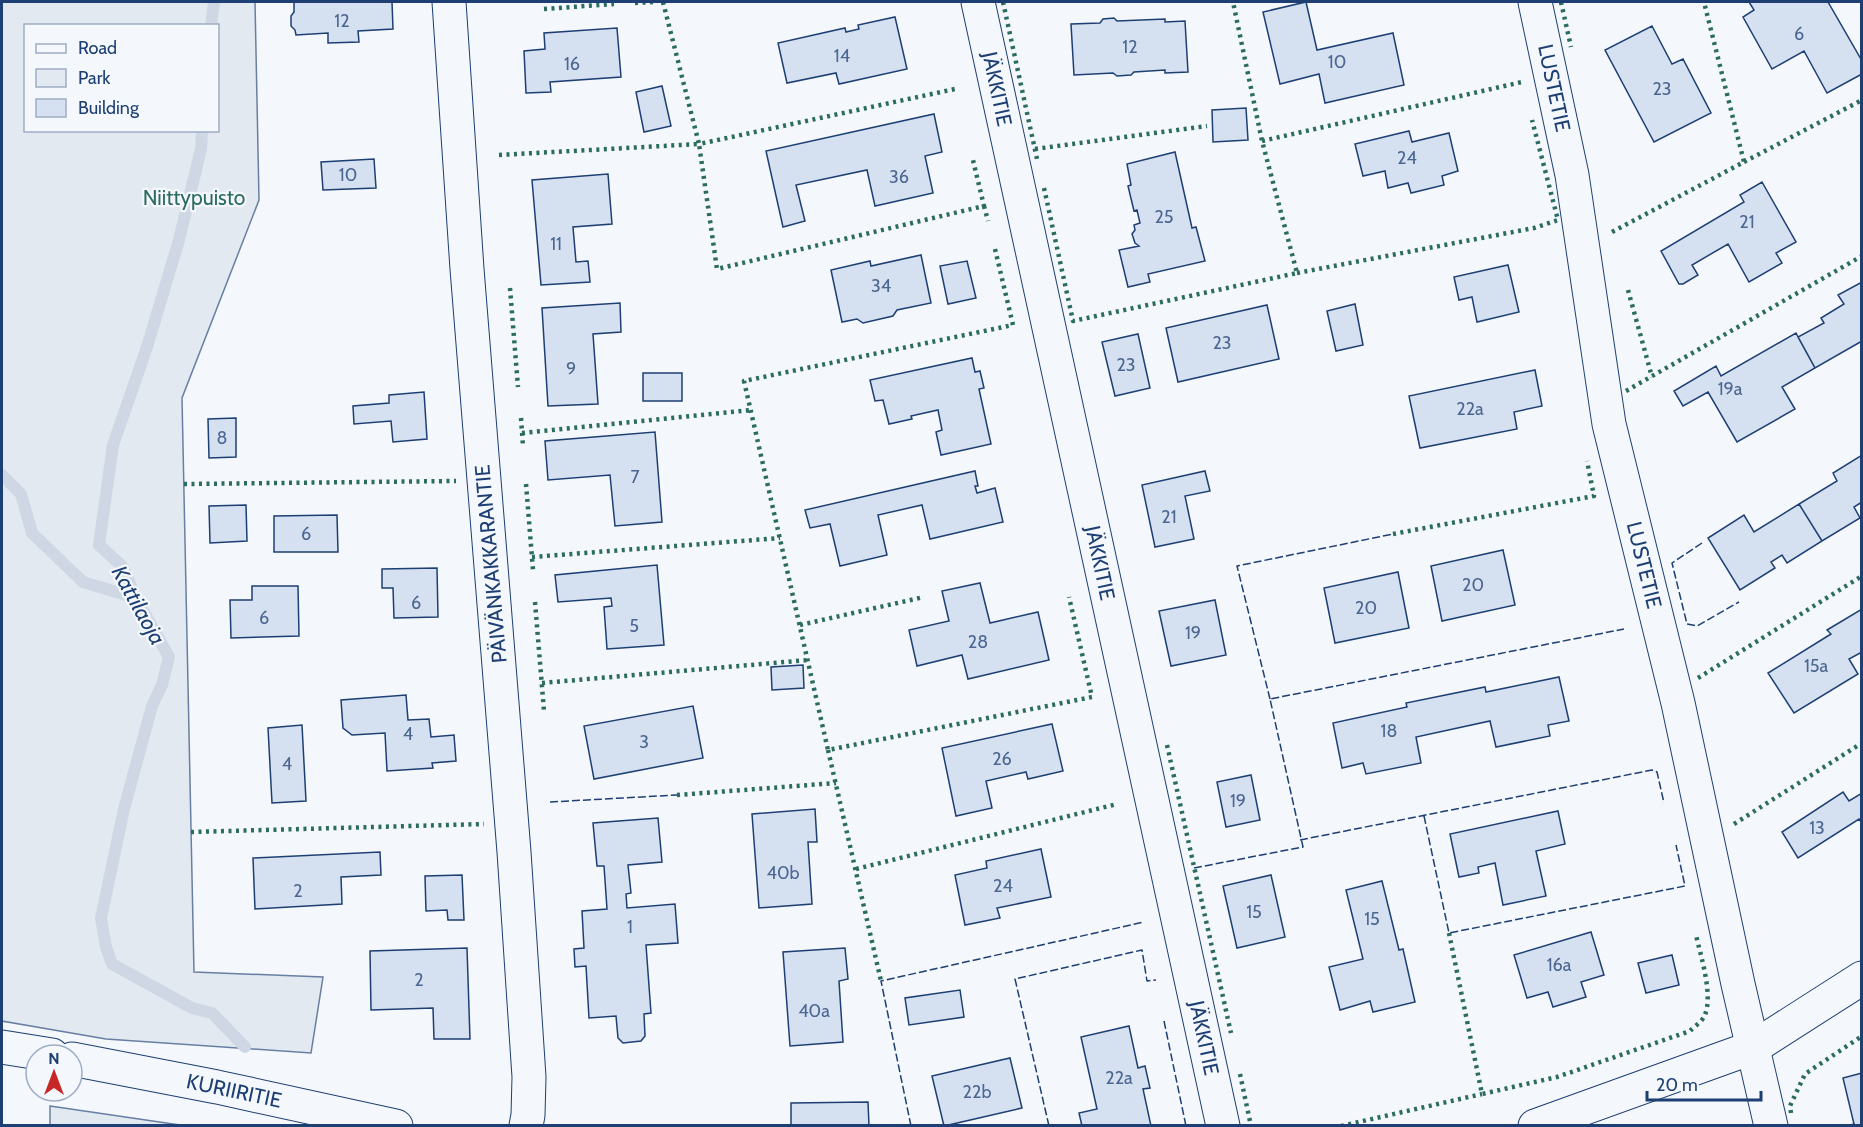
<svg xmlns="http://www.w3.org/2000/svg" width="1863" height="1127" font-family="Cabin,sans-serif">
	<rect width="100%" height="100%" fill="#f4f7fb"/>
	<!-- green -->
	<path fill="#e3e9f0" stroke="#687fa3" stroke-width="1.5" fill-rule="evenodd" d="M 2,2 L 255,2 L 259,200 L 182,398 L 194,972 L 323,977 L 311,1053 L 106,1039 L 2,1021 ZM 26,26 L 218,26 L 218,130 L 26,130 Z
		M 50,1106 L 180,1125 L 50,1125 Z"/>
	<g fill="none" stroke-linecap="round" stroke-linejoin="round">
		<!-- stream -->
		<path stroke="#cfd7e4" stroke-width="12" d="M 211,26 L 214,2
			M 202,130 L 201,149 L 179,240 L 147,347 L 113,445 L 99,545 L 123,567 L 136,598 L 169,657 L 162,685 L 152,706 L 124,809 L 101,918 L 106,947 L 112,964 L 192,1008 L 212,1013 L 245,1047
			M 2,475 L 21,494 L 32,533 L 83,582 L 136,598"/>
	</g>
	<!-- building -->
	<path fill="#d5e0f0" stroke="#1d3f73" stroke-width="1.5" d="M 294,2 L 392,2 L 393,29 L 358,31 L 359,42 L 328,43 L 328,33 L 296,35 L 295,30 L 291,26 L 291,16 L 294,12 Z
		M 1306,2 L 1317,50 L 1393,33 L 1404,85 L 1325,103 L 1319,74 L 1280,84 L 1263,12 Z
		M 1749,2 L 1828,2 L 1862,61 L 1862,74 L 1827,93 L 1804,51 L 1772,69 L 1743,17 L 1754,10 Z
		M 895,17 L 907,69 L 839,84 L 836,73 L 787,83 L 778,43 L 845,28 L 846,32 L 859,29 L 858,25 Z
		M 1114,18 L 1117,21 L 1165,19 L 1165,22 L 1185,21 L 1188,72 L 1165,73 L 1165,70 L 1134,72 L 1131,75 L 1117,76 L 1113,73 L 1074,75 L 1071,24 L 1100,23 L 1103,19 Z
		M 1652,26 L 1672,64 L 1683,59 L 1711,113 L 1654,142 L 1605,50 Z
		M 617,28 L 621,77 L 550,82 L 551,92 L 526,93 L 524,51 L 545,49 L 544,33 Z
		M 662,86 L 671,126 L 644,132 L 636,92 Z
		M 1246,108 L 1248,140 L 1213,142 L 1212,110 Z
		M 934,114 L 942,152 L 925,156 L 933,193 L 875,206 L 867,170 L 796,185 L 805,221 L 783,227 L 766,151 Z
		M 1409,131 L 1412,142 L 1449,133 L 1458,171 L 1442,176 L 1444,185 L 1411,193 L 1408,183 L 1388,188 L 1385,171 L 1363,176 L 1355,144 Z
		M 1175,152 L 1192,228 L 1196,227 L 1205,261 L 1148,274 L 1150,282 L 1128,287 L 1119,250 L 1139,246 L 1135,243 L 1132,234 L 1135,230 L 1134,225 L 1140,223 L 1137,210 L 1134,211 L 1128,186 L 1131,185 L 1127,164 Z
		M 374,159 L 376,188 L 323,190 L 321,162 Z
		M 608,174 L 612,224 L 573,227 L 576,262 L 588,261 L 590,282 L 541,285 L 532,180 Z
		M 1762,182 L 1796,242 L 1776,253 L 1782,263 L 1749,282 L 1728,244 L 1692,265 L 1698,275 L 1683,284 L 1679,284 L 1661,251 L 1744,202 L 1740,195 Z
		M 921,255 L 931,303 L 897,310 L 893,316 L 863,323 L 857,319 L 842,322 L 831,270 L 870,261 L 871,266 Z
		M 967,261 L 976,298 L 948,304 L 940,266 Z
		M 1508,265 L 1519,312 L 1477,322 L 1472,297 L 1459,300 L 1454,277 Z
		M 1862,282 L 1862,341 L 1815,368 L 1798,337 L 1824,323 L 1821,318 L 1844,304 L 1838,295 Z
		M 620,303 L 621,332 L 593,334 L 598,404 L 548,406 L 542,308 Z
		M 1355,304 L 1363,345 L 1336,351 L 1327,311 Z
		M 1267,305 L 1279,359 L 1178,382 L 1166,328 Z
		M 1796,333 L 1815,368 L 1782,387 L 1795,409 L 1737,442 L 1708,392 L 1683,406 L 1674,391 L 1716,366 L 1721,376 Z
		M 1138,334 L 1150,388 L 1115,396 L 1102,342 Z
		M 972,358 L 975,372 L 980,371 L 984,388 L 979,389 L 991,444 L 941,455 L 936,432 L 942,430 L 938,410 L 911,416 L 912,419 L 889,424 L 883,400 L 875,401 L 870,380 Z
		M 1535,370 L 1542,406 L 1514,412 L 1517,429 L 1420,448 L 1409,396 Z
		M 643,373 L 682,373 L 682,401 L 643,401 Z
		M 424,392 L 427,439 L 393,442 L 391,421 L 354,424 L 353,406 L 389,403 L 389,395 Z
		M 236,418 L 236,457 L 209,458 L 208,419 Z
		M 655,432 L 662,522 L 615,526 L 610,475 L 548,480 L 545,441 Z
		M 1862,455 L 1862,502 L 1854,507 L 1860,518 L 1822,541 L 1799,504 L 1837,481 L 1833,473 Z
		M 975,471 L 978,486 L 975,486 L 977,493 L 995,488 L 1003,522 L 930,539 L 922,505 L 878,515 L 887,555 L 840,566 L 830,524 L 810,528 L 805,510 Z
		M 1205,471 L 1210,491 L 1185,496 L 1194,539 L 1155,547 L 1142,485 Z
		M 1799,504 L 1822,541 L 1787,563 L 1782,555 L 1771,562 L 1775,568 L 1740,590 L 1708,538 L 1744,515 L 1754,532 Z
		M 246,505 L 247,541 L 210,543 L 209,506 Z
		M 337,515 L 338,552 L 274,552 L 274,516 Z
		M 1503,550 L 1515,605 L 1442,621 L 1431,566 Z
		M 657,565 L 664,645 L 607,649 L 604,607 L 612,606 L 611,598 L 558,602 L 555,575 Z
		M 437,568 L 438,617 L 394,618 L 393,588 L 382,588 L 382,569 Z
		M 1398,572 L 1409,628 L 1335,643 L 1324,588 Z
		M 980,583 L 990,623 L 1038,612 L 1049,660 L 968,679 L 962,655 L 917,666 L 909,630 L 949,621 L 942,591 Z
		M 252,586 L 298,586 L 299,636 L 231,638 L 230,600 L 252,600 Z
		M 1215,600 L 1226,655 L 1171,666 L 1159,611 Z
		M 1862,609 L 1862,652 L 1849,659 L 1858,674 L 1794,713 L 1768,673 L 1831,634 L 1827,630 Z
		M 803,665 L 804,688 L 772,690 L 771,667 Z
		M 1559,677 L 1569,721 L 1548,725 L 1550,736 L 1496,747 L 1490,721 L 1416,737 L 1421,763 L 1366,774 L 1363,763 L 1342,768 L 1333,723 L 1407,707 L 1406,703 L 1485,687 L 1486,692 Z
		M 406,695 L 408,720 L 429,719 L 431,737 L 454,735 L 456,761 L 432,763 L 433,768 L 387,771 L 385,733 L 352,735 L 343,728 L 341,700 Z
		M 693,706 L 703,758 L 594,779 L 584,726 Z
		M 1052,724 L 1063,771 L 1028,779 L 1026,772 L 986,781 L 992,808 L 956,816 L 942,748 Z
		M 302,725 L 306,801 L 272,803 L 268,728 Z
		M 1251,775 L 1260,820 L 1226,827 L 1217,782 Z
		M 1843,792 L 1849,801 L 1862,793 L 1862,823 L 1859,819 L 1798,858 L 1782,832 Z
		M 815,809 L 817,842 L 808,842 L 812,904 L 759,908 L 752,814 Z
		M 1558,811 L 1565,844 L 1536,851 L 1546,896 L 1503,905 L 1495,863 L 1478,867 L 1479,873 L 1459,877 L 1450,834 Z
		M 658,818 L 662,862 L 628,865 L 631,893 L 626,894 L 627,908 L 675,904 L 678,943 L 646,945 L 651,1013 L 644,1014 L 645,1036 L 641,1041 L 623,1043 L 618,1038 L 616,1016 L 589,1018 L 586,966 L 575,967 L 574,949 L 584,948 L 582,911 L 607,909 L 604,866 L 597,866 L 593,823 Z
		M 1041,849 L 1051,897 L 997,908 L 1000,918 L 965,925 L 955,875 L 987,868 L 986,861 Z
		M 380,852 L 381,875 L 341,877 L 342,904 L 255,909 L 253,858 Z
		M 462,875 L 464,920 L 448,920 L 447,910 L 426,911 L 425,876 Z
		M 1271,875 L 1285,937 L 1237,948 L 1223,886 Z
		M 1382,881 L 1399,950 L 1403,949 L 1415,1002 L 1373,1012 L 1370,1001 L 1340,1010 L 1329,967 L 1363,959 L 1346,890 Z
		M 1591,932 L 1604,975 L 1581,982 L 1586,997 L 1553,1007 L 1548,992 L 1527,998 L 1514,955 Z
		M 467,948 L 470,1039 L 434,1039 L 433,1008 L 371,1010 L 370,951 Z
		M 845,948 L 848,979 L 839,981 L 843,1042 L 790,1046 L 783,952 Z
		M 1672,955 L 1679,985 L 1646,993 L 1638,963 Z
		M 960,990 L 964,1017 L 909,1025 L 905,998 Z
		M 1129,1026 L 1138,1068 L 1145,1066 L 1150,1088 L 1143,1089 L 1151,1126 L 1082,1126 L 1079,1113 L 1097,1109 L 1081,1037 Z
		M 1010,1058 L 1022,1108 L 944,1126 L 932,1076 Z
		M 1862,1073 L 1862,1126 L 1847,1126 L 1854,1124 L 1843,1078 Z
		M 868,1102 L 869,1126 L 791,1126 L 791,1103 Z"/>
	<g fill="none" stroke-linecap="round" stroke-linejoin="round">
		<!-- street casing -->
		<g stroke="#1d3f73" stroke-width="35">
			<path id="street" d="M 449,2 L 467,269 L 514,852 L 529,1077 L 528,1115 L 526,1126
				M 978,2 L 1223,1126
				M 1535,2 L 1572,175 L 1609,424 L 1678,703 L 1738,984 L 1771,1126"/>
		</g>
		<!-- secondary casing -->
		<g stroke="#1d3f73" stroke-width="35">
			<path id="secondary" d="M 2,1047 L 52,1055
				M 72,1059 L 217,1087 L 396,1126
				M 1535,1126 L 1754,1047 L 1862,978"/>
		</g>
		<!-- street -->
		<use href="#street" stroke="#f4f7fb" stroke-width="33"/>
		<!-- secondary -->
		<use href="#secondary" stroke="#f4f7fb" stroke-width="33"/>
		<!-- hedge -->
		<path stroke="#2c6c60" stroke-width="4.5" stroke-dasharray="3 4.5" stroke-linecap="butt" d="M 663,2 L 699,144 L 955,89
			M 1003,2 L 1037,159
			M 1561,2 L 1571,47
			M 635,3 L 655,2
			M 544,9 L 614,4
			M 1262,141 L 1522,82
			M 1035,149 L 1207,126
			M 499,155 L 699,144 L 717,269 L 984,206 L 972,156
			M 1744,162 L 1862,100
			M 1044,188 L 1073,321 L 1297,273 L 1262,141 L 1233,2
			M 984,206 L 988,221
			M 1612,232 L 1744,162 L 1704,2
			M 995,249 L 1013,325 L 744,381 L 828,750 L 1092,697 L 1069,597
			M 1297,273 L 1534,228 L 1558,220 L 1532,120
			M 510,288 L 518,387
			M 1628,290 L 1652,377
			M 1626,391 L 1862,256
			M 521,418 L 523,446
			M 522,433 L 751,410
			M 184,484 L 456,481
			M 526,484 L 533,570
			M 1393,534 L 1594,496 L 1587,461
			M 532,557 L 780,538
			M 535,602 L 544,711
			M 800,625 L 924,597
			M 1698,678 L 1862,576
			M 542,683 L 808,660
			M 1167,745 L 1231,1033
			M 828,750 L 881,981
			M 677,795 L 836,783
			M 1734,824 L 1862,743
			M 191,832 L 484,824
			M 856,869 L 1117,804
			M 1449,933 L 1482,1094 L 1557,1077 L 1690,1031 C 1694,1027 1701,1022 1704,1017 C 1714,997 1701,957 1696,935
			M 1240,1074 L 1251,1126
			M 1791,1113 L 1790,1106 L 1805,1074 L 1862,1036
			M 1341,1126 L 1482,1094"/>
		<!-- fence -->
		<path stroke="#1d3f73" stroke-width="1.5" stroke-dasharray="8 3" stroke-linecap="butt" d="M 1702,543 L 1672,563 L 1687,624 L 1697,626 L 1739,602
			M 1270,699 L 1237,566 L 1393,534
			M 550,802 L 677,795
			M 1424,816 L 1449,933 L 1685,886 L 1676,845
			M 1300,840 L 1652,770 L 1657,772 L 1664,803
			M 1194,868 L 1303,847 L 1270,699 L 1624,629
			M 1164,1021 L 1186,1126
			M 911,1126 L 881,981 L 1144,922
			M 1049,1126 L 1015,979 L 1142,950 L 1147,981 L 1156,980"/>
	</g>
	<g text-anchor="middle" stroke-width="4.5" stroke-linejoin="round" paint-order="stroke">
		<!-- number labels -->
		<g font-size="18" fill="#4b6792">
			<text x="342" y="27">12</text>
			<text x="1799" y="40">6</text>
			<text x="1130" y="53">12</text>
			<text x="842" y="62">14</text>
			<text x="1337" y="68">10</text>
			<text x="572" y="70">16</text>
			<text x="1662" y="95">23</text>
			<text x="1407" y="164">24</text>
			<text x="348" y="181">10</text>
			<text x="899" y="183">36</text>
			<text x="1164" y="223">25</text>
			<text x="1747" y="228">21</text>
			<text x="556" y="250">11</text>
			<text x="881" y="292">34</text>
			<text x="1222" y="349">23</text>
			<text x="1126" y="371">23</text>
			<text x="571" y="375">9</text>
			<text x="1730" y="395">19a</text>
			<text x="1470" y="415">22a</text>
			<text x="222" y="444">8</text>
			<text x="635" y="483">7</text>
			<text x="1169" y="523">21</text>
			<text x="306" y="540">6</text>
			<text x="1473" y="591">20</text>
			<text x="416" y="609">6</text>
			<text x="1366" y="614">20</text>
			<text x="264" y="624">6</text>
			<text x="634" y="632">5</text>
			<text x="1193" y="639">19</text>
			<text x="978" y="648">28</text>
			<text x="1816" y="672">15a</text>
			<text x="1389" y="737">18</text>
			<text x="408" y="740">4</text>
			<text x="644" y="748">3</text>
			<text x="1002" y="765">26</text>
			<text x="287" y="770">4</text>
			<text x="1238" y="807">19</text>
			<text x="1817" y="834">13</text>
			<text x="783" y="879">40b</text>
			<text x="1003" y="892">24</text>
			<text x="298" y="897">2</text>
			<text x="1254" y="918">15</text>
			<text x="1372" y="925">15</text>
			<text x="630" y="933">1</text>
			<text x="1559" y="971">16a</text>
			<text x="419" y="986">2</text>
			<text x="814" y="1017">40a</text>
			<text x="1119" y="1084">22a</text>
			<text x="977" y="1098">22b</text>
		</g>
		<!-- street labels -->
		<g font-size="21" fill="#1d3f73" stroke="#f4f7fb">
			<text transform="translate(1554 88) rotate(78)" y="7">LUSTETIE</text>
			<text transform="translate(997 89) rotate(78)" y="7">JÄKKITIE</text>
			<text transform="translate(1100 563) rotate(78)" y="7">JÄKKITIE</text>
			<text transform="translate(491 564) rotate(-95)" y="7">PÄIVÄNKAKKARANTIE</text>
			<text transform="translate(1644 565) rotate(76)" y="7">LUSTETIE</text>
			<text transform="translate(1204 1038) rotate(78)" y="7">JÄKKITIE</text>
			<text transform="translate(234 1091) rotate(12)" y="7">KURIIRITIE</text>
		</g>
		<!-- park labels -->
		<g font-size="21" fill="#2c6c60" stroke="#f4f7fb">
			<text x="194" y="205">Niittypuisto</text>
		</g>
		<!-- water labels -->
		<g font-size="22" font-style="italic" fill="#1d3f73" stroke="#f4f7fb">
			<text transform="translate(139 605) rotate(61)" y="8">Kattilaoja</text>
		</g>
	</g>
	<!-- border -->
	<rect width="1863" height="1127" fill="none" stroke="#1d3f73" stroke-width="6"/>
	<!-- legend -->
	<rect x="24" y="24" width="195" height="108" fill="#f4f7fb" stroke="#9eadc5" stroke-width="1.5"/>
	<rect x="36" y="44" width="30" height="9" fill="#f4f7fb" stroke="#9eadc5" stroke-width="1.5"/>
	<text x="78" y="54" font-size="18" fill="#1d3f73">Road</text>
	<rect x="36" y="69" width="30" height="18" fill="#e3e9f0" stroke="#9eadc5" stroke-width="1.5"/>
	<text x="78" y="84" font-size="18" fill="#1d3f73">Park</text>
	<rect x="36" y="99" width="30" height="18" fill="#d5e0f0" stroke="#9eadc5" stroke-width="1.5"/>
	<text x="78" y="114" font-size="18" fill="#1d3f73">Building</text>
	<!-- north arrow -->
	<g transform="translate(54 1073)"><circle r="28" fill="#f4f7fb" stroke="#9eadc5" stroke-width="1.5"/>
	<path d="M0-4.5L10 22L0 15L-10 22Z" fill="#c62828"/>
	<text y="-9" font-size="16" font-weight="bold" text-anchor="middle" fill="#1d3f73">N</text>
	</g>
	<!-- scale -->
	<path d="M1647 1091v9h114v-9" fill="none" stroke="#1d3f73" stroke-width="3"/>
	<text x="1656" y="1091" font-size="18" fill="#1d3f73" stroke="#f4f7fb" stroke-width="4.5" paint-order="stroke">20 m</text>
</svg>
